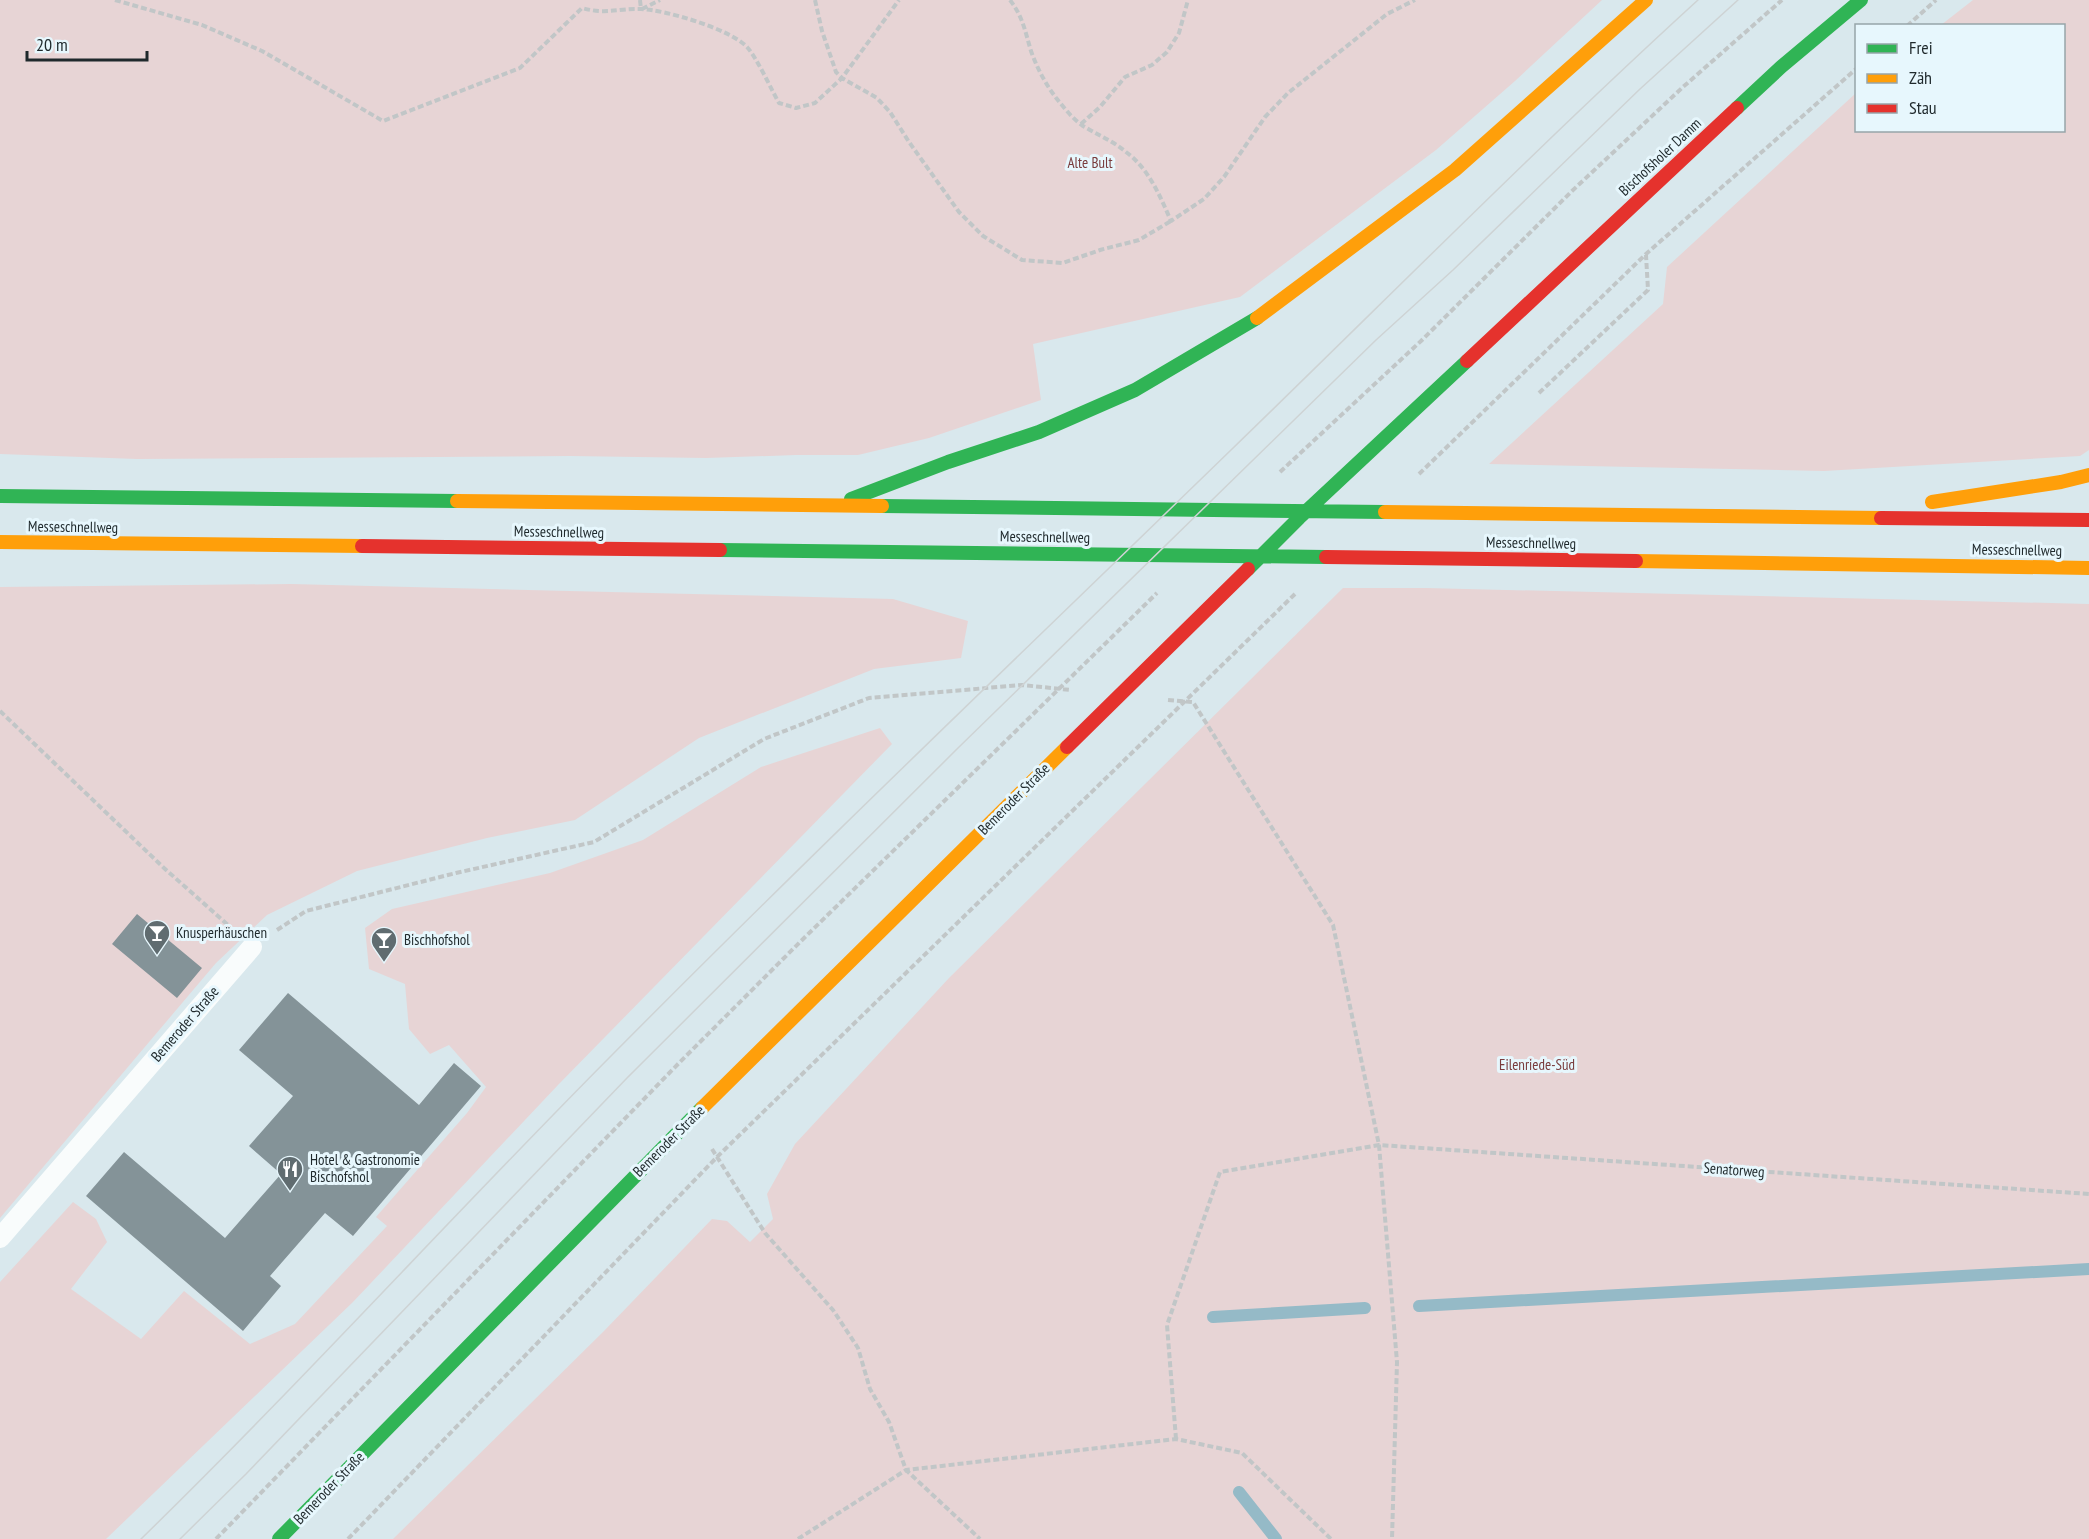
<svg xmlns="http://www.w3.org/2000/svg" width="2089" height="1539" font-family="'PT Sans Narrow',sans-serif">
	<rect width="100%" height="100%" fill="#d9e8ed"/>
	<!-- green -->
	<path fill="#e7d4d5" d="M 0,0 L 1602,0 L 1515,81 L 1436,150 L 1240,297 L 1033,344 L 1041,400 L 929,438 L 858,455 L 796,455 L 706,458 L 570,456 L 137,459 L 0,454 Z
		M 1973,0 L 2089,0 L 2089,450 L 2080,456 L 1824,471 L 1489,464 L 1663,304 L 1667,267 L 1856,93 L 1856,130 L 2064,130 L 2064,26 L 1941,25 Z
		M 291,584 L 893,599 L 968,621 L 961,658 L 874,669 L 699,738 L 575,820 L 487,838 L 357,871 L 267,915 L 216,963 L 0,1218 L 0,587 Z
		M 1343,588 L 1426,588 L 2089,604 L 2089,1539 L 393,1539 L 604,1331 L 712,1219 L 727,1221 L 750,1242 L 773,1219 L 767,1194 L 795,1144 L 949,978 Z
		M 880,728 L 892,744 L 558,1085 L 353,1302 L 106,1539 L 0,1539 L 0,1282 L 73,1202 L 96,1219 L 107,1242 L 71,1289 L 141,1339 L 184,1291 L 250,1344 L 295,1324 L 387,1226 L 376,1217 L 467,1113 L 486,1087 L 449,1045 L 430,1054 L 409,1029 L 405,984 L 369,969 L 365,928 L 392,909 L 550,873 L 643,840 L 761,767 Z"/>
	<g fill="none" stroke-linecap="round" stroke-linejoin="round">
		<!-- stream -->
		<path stroke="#95bac7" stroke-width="12" d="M 1419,1306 L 2089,1269
			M 1213,1317 L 1365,1308
			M 1239,1492 L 1276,1539"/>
	</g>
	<!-- building -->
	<path fill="#849398" d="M 137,914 L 202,968 L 177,998 L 112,944 Z
		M 288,993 L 419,1105 L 454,1063 L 481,1086 L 353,1236 L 325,1213 L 270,1276 L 281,1286 L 243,1331 L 86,1196 L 124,1152 L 225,1238 L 281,1174 L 249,1146 L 293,1096 L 239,1050 Z"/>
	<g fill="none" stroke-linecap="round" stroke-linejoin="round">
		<!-- path -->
		<path stroke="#c1c6c7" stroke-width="4" stroke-dasharray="6 3" stroke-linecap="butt" d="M 115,0 L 202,25 L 262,51 L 383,121 L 520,68 L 582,8 C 607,15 618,8 641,9 C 666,10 730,29 747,47 C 757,58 771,89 779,103 L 796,108 L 815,103 L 842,78 L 899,0
			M 640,0 L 641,9
			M 815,0 L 822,31 L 836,72 L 842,78 L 877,98 L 890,112 L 909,142 L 959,212 L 983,236 L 1022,260 L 1063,263 L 1100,250 L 1139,240 L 1171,221
			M 1010,0 C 1023,17 1025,31 1031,51 C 1037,68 1046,85 1057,99 C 1064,108 1074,120 1083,126 C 1098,135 1113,141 1126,152 C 1149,169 1160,196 1171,221 L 1204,199 L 1224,177 L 1265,117 L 1288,93 L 1387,14 L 1415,0
			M 642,9 L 660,0
			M 1907,26 L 1936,0
			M 1081,124 L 1100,107 L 1125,77 L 1152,65 L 1167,52 L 1179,33 L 1188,0
			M 1539,393 L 1648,290 L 1646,255
			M 1280,472 L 1421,341 L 1572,191 L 1683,87 L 1782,0
			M 1419,474 L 1646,254 L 1856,69
			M 1168,700 L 1193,702 L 1333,925 L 1379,1145 L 1397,1362 L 1392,1539
			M 0,711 L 164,868 L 229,926
			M 277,930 L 306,911 L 456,873 L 594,842 L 764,739 L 869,698 L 1022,685 L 1071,690
			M 712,1149 L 765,1233 L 833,1310 L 858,1348 L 870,1389 L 889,1422 L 906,1470 L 980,1539
			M 1176,1439 L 1167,1325 L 1220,1172 L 1379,1145 L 2089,1194
			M 216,1539 L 679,1063 L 800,942 L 1157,593
			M 348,1539 L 717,1157 L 1295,594
			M 798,1539 L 906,1470 L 1176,1439 L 1242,1453 L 1331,1539"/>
		<!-- lane -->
		<path stroke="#f9fcfc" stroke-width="20" d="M 0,1238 L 252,947"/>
		<!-- fast -->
		<path stroke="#30b455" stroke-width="14" d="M 1737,108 L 1781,67 L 1861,0
			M 0,496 L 457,501
			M 851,499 L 948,462 L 1039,432 L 1135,390 L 1257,318
			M 882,506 L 1385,512
			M 720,550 L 1326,557
			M 1248,569 L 1299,518 L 1467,361
			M 279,1539 L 702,1108"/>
		<!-- slow -->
		<path stroke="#ff9f0a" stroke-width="14" d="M 1257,318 L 1455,170 L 1646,0
			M 457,501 L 882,506
			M 1932,502 L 2061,482 L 2089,475
			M 1385,512 L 1881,518
			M 0,542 L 362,546
			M 1636,561 L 2089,568
			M 702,1108 L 1067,747"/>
		<!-- jam -->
		<path stroke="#e5322d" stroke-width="14" d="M 1467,361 L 1737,108
			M 1881,518 L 2089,520
			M 362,546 L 720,550
			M 1326,557 L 1636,561
			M 1067,747 L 1248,569"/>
		<!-- tram -->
		<path stroke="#ced3d4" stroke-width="1.5" d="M 141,1539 C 301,1383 451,1217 609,1058 C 813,852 1023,652 1231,450 C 1386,300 1538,146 1698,0
			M 180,1539 L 246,1474 L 627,1078 L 958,748 L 1376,340 L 1453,270 L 1640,89 L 1738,0"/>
	</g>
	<!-- icons -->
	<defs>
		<g id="bar-pin" transform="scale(1.35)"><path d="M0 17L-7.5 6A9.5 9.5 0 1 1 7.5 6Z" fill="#606c70" stroke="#e7f7fd"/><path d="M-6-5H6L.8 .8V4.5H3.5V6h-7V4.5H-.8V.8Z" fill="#fff"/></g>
		<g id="restaurant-pin" transform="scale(1.35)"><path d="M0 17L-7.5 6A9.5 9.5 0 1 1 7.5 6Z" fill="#606c70" stroke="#e7f7fd"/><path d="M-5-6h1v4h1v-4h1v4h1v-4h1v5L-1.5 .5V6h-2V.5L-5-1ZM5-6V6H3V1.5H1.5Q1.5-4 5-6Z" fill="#fff"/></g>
	</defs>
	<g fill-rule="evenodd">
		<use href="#bar-pin" x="157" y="933"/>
		<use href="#bar-pin" x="384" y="940"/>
		<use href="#restaurant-pin" x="290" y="1169"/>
	</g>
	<g text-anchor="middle" stroke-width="6" stroke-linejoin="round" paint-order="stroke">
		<!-- street labels -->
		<g font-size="15" fill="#1f292c" stroke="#e7f7fd">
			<text transform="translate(1660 157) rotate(-43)" y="5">Bischofsholer Damm</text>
			<text transform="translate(73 527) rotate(1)" y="5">Messeschnellweg</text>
			<text transform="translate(559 532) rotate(1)" y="5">Messeschnellweg</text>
			<text transform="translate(1045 537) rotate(1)" y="5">Messeschnellweg</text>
			<text transform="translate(1531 543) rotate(1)" y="5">Messeschnellweg</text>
			<text transform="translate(2017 550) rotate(1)" y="5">Messeschnellweg</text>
			<text transform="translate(1014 799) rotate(-45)" y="5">Bemeroder Straße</text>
			<text transform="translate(185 1024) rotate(-49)" y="5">Bemeroder Straße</text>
			<text transform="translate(669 1141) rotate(-45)" y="5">Bemeroder Straße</text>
			<text transform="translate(1734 1170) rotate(4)" y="5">Senatorweg</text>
			<text transform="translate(329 1488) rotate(-46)" y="5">Bemeroder Straße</text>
		</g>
		<!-- park labels -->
		<g font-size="15" fill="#7a3c3d" stroke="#e7f7fd">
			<text x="1090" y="168">Alte Bult</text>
			<text x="1537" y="1070">Eilenriede-Süd</text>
		</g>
		<!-- poi labels -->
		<g font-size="15" fill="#1f292c" stroke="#e7f7fd" text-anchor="start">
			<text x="176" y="938">Knusperhäuschen</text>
			<text x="404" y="945">Bischhofshol</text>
			<text x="310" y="1165">Hotel &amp; Gastronomie<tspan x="310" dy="17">Bischofshol</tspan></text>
		</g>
	</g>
	<!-- legend -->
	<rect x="1855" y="24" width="210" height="108" fill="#e7f7fd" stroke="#97a5a9" stroke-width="1.5"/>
	<rect x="1867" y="44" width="30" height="9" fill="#30b455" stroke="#97a5a9" stroke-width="1.5"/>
	<text x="1909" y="54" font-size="18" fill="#1f292c">Frei</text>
	<rect x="1867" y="74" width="30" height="9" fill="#ff9f0a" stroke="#97a5a9" stroke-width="1.5"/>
	<text x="1909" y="84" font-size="18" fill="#1f292c">Zäh</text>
	<rect x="1867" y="104" width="30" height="9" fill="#e5322d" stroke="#97a5a9" stroke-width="1.5"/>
	<text x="1909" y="114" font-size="18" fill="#1f292c">Stau</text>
	<!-- scale -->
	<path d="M27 51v9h120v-9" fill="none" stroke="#1f292c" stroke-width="3"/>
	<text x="36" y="51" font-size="18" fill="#1f292c" stroke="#e7f7fd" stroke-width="4.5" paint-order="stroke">20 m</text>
</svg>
